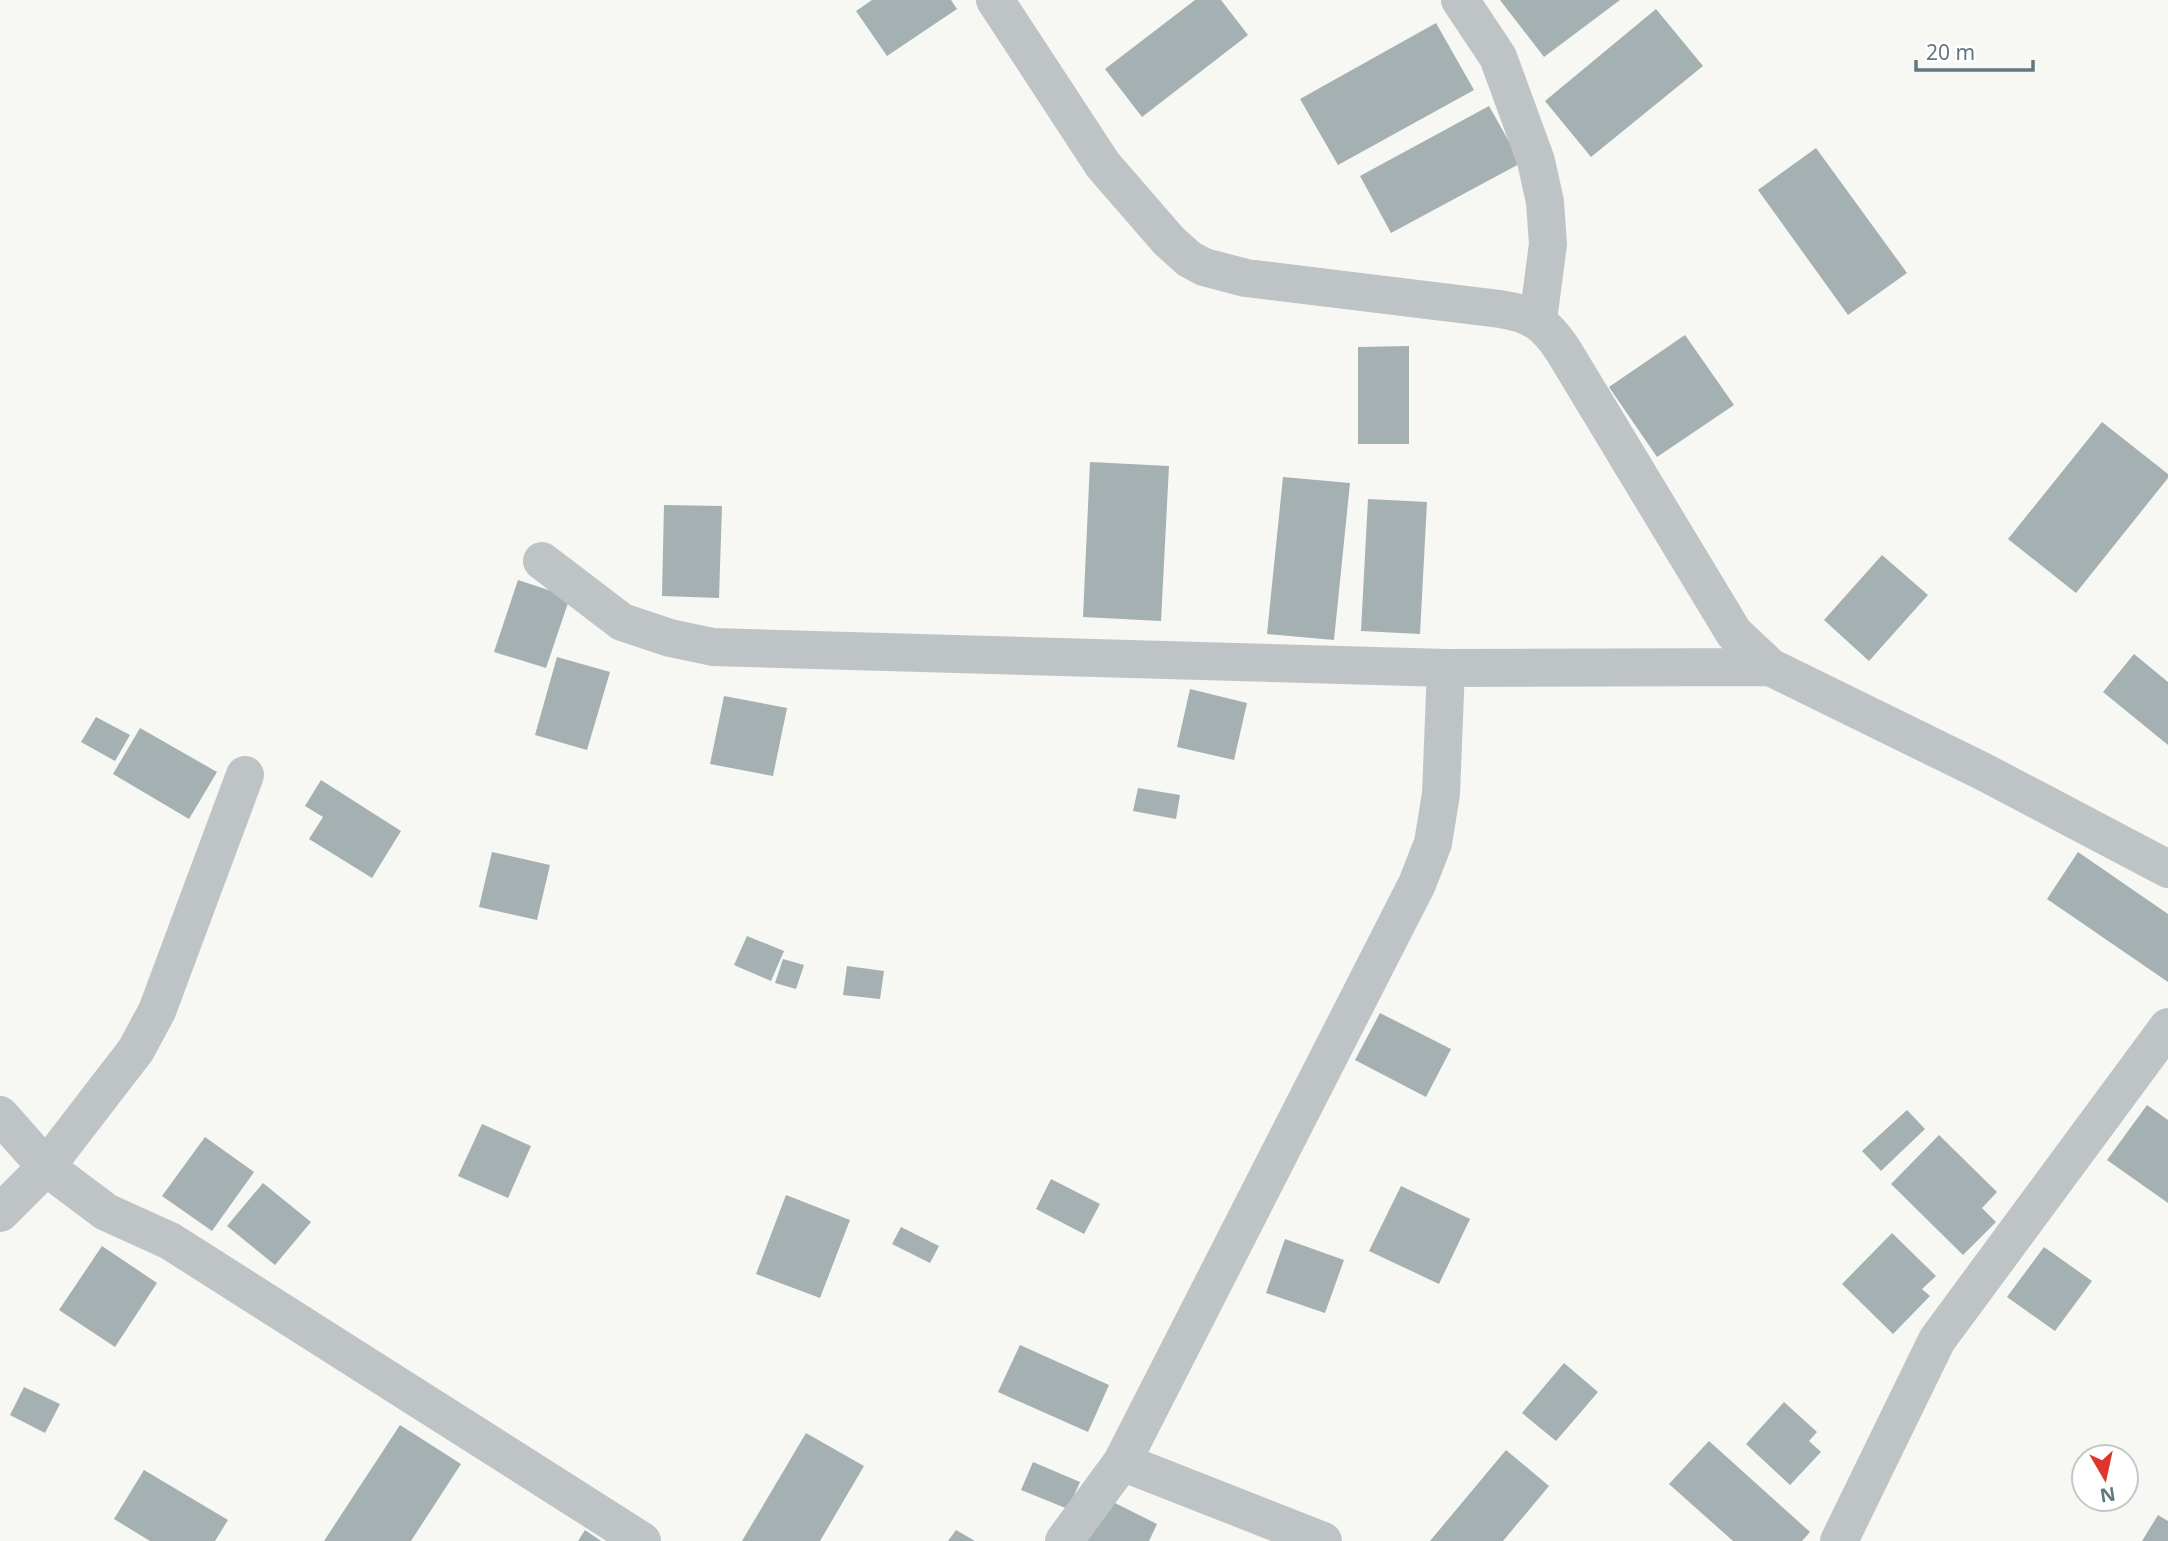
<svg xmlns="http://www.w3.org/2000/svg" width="2168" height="1541" font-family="'Noto Sans',sans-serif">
	<rect width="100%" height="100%" fill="#f7f7f4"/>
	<!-- building -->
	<path fill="#a5b0b3" d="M 872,0 L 951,0 L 957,9 L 887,56 L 856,11 Z
		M 1195,0 L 1221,0 L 1248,35 L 1142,117 L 1105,69 Z
		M 1500,0 L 1620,0 L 1544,57 Z
		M 1656,9 L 1703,66 L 1591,157 L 1545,101 Z
		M 1436,23 L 1474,90 L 1338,165 L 1300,99 Z
		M 1489,106 L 1521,163 L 1391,233 L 1360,176 Z
		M 1816,148 L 1907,273 L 1848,315 L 1758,190 Z
		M 1685,335 L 1734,405 L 1657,457 L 1609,387 Z
		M 1409,346 L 1409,444 L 1358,444 L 1358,347 Z
		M 2102,422 L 2168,474 L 2168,478 L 2076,593 L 2008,539 Z
		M 1090,462 L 1169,466 L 1161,621 L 1083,617 Z
		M 1283,477 L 1350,483 L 1334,640 L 1267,634 Z
		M 1368,499 L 1427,502 L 1420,634 L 1361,631 Z
		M 664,505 L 722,506 L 719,598 L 662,596 Z
		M 1882,555 L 1928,595 L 1869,661 L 1824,620 Z
		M 518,580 L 570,597 L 546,668 L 494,652 Z
		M 2134,654 L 2168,682 L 2168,745 L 2103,692 Z
		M 557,657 L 610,672 L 587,750 L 535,735 Z
		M 1190,689 L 1247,703 L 1234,760 L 1177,747 Z
		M 724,696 L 787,708 L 773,776 L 710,764 Z
		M 96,717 L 130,735 L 115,761 L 81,742 Z
		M 140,728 L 217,772 L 189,819 L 113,774 Z
		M 321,780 L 401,831 L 372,878 L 309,839 L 323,817 L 305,806 Z
		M 1138,788 L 1180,795 L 1176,819 L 1133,811 Z
		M 492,852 L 550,865 L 537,920 L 479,907 Z
		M 2078,852 L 2168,914 L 2168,982 L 2047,899 Z
		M 747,936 L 784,951 L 771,981 L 734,965 Z
		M 783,959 L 804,965 L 796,989 L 775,983 Z
		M 847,966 L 884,971 L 880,999 L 843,995 Z
		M 1380,1013 L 1451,1049 L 1426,1097 L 1355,1060 Z
		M 2147,1105 L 2168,1120 L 2168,1203 L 2107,1160 Z
		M 1907,1110 L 1925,1129 L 1881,1171 L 1862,1151 Z
		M 482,1124 L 531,1146 L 508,1198 L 458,1176 Z
		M 1939,1135 L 1997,1192 L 1982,1208 L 1996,1222 L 1963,1255 L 1891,1184 Z
		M 205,1137 L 254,1172 L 212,1231 L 162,1196 Z
		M 1051,1179 L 1100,1204 L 1084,1234 L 1036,1209 Z
		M 263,1183 L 311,1222 L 275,1265 L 227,1226 Z
		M 1401,1186 L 1470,1219 L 1439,1284 L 1369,1251 Z
		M 786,1195 L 850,1220 L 820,1298 L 756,1274 Z
		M 901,1227 L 939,1246 L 930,1263 L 892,1244 Z
		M 1892,1233 L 1936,1276 L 1922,1289 L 1930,1296 L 1893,1334 L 1842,1284 Z
		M 1285,1239 L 1344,1260 L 1325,1313 L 1266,1293 Z
		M 102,1246 L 157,1283 L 115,1347 L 59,1310 Z
		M 2044,1247 L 2092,1281 L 2055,1331 L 2007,1297 Z
		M 1020,1345 L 1109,1385 L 1088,1432 L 998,1392 Z
		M 1564,1363 L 1598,1392 L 1556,1441 L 1522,1413 Z
		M 24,1387 L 60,1404 L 45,1433 L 10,1415 Z
		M 1784,1402 L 1817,1432 L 1809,1441 L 1821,1452 L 1790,1485 L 1746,1444 Z
		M 400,1425 L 461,1464 L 411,1541 L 324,1541 Z
		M 806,1433 L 864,1466 L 820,1541 L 742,1541 Z
		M 1709,1441 L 1810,1532 L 1802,1541 L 1733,1541 L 1669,1484 Z
		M 1506,1450 L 1549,1486 L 1503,1541 L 1430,1541 Z
		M 1033,1462 L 1080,1482 L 1068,1509 L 1021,1490 Z
		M 144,1470 L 228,1520 L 215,1541 L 150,1541 L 114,1519 Z
		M 1107,1499 L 1157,1524 L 1149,1541 L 1086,1541 Z
		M 2158,1515 L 2168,1521 L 2168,1541 L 2142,1541 Z
		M 585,1530 L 601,1541 L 578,1541 Z
		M 956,1530 L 975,1541 L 948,1541 Z"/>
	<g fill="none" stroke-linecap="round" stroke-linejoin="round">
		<!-- minor -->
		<path stroke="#bec4c6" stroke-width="38" d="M 995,0 L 1103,165 L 1169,241 L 1189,259 L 1204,267 L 1246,278 L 1500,309 C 1532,314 1545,323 1563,350 L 1734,633 L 1770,667 L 1982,771 L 2168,869
			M 1460,0 L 1498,57 L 1536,161 L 1545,202 L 1548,244 L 1538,320
			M 542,561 L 622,622 L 670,638 L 713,647 L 1446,668 L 1770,667
			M 0,1115 L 46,1167 L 106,1212 L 170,1241 L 642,1541
			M 0,1213 L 46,1167 L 136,1050 L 157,1011 L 245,775
			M 1122,1462 L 1323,1541
			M 1064,1541 L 1122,1462 L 1417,884 L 1433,843 L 1441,794 L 1446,668
			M 1839,1541 L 1937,1340 L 2168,1027"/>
	</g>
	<!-- north arrow -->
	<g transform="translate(2105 1478) rotate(171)"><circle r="33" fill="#ffffff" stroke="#c1c9cb" stroke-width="2"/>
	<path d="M0-5L12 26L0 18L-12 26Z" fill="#de352d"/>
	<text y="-10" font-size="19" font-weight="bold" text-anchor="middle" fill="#63787e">N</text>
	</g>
	<!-- scale -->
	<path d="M1916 60v10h117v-10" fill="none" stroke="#63787e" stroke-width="3.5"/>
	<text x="1926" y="60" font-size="21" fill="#63787e" stroke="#ffffff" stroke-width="5" paint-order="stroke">20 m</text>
</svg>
